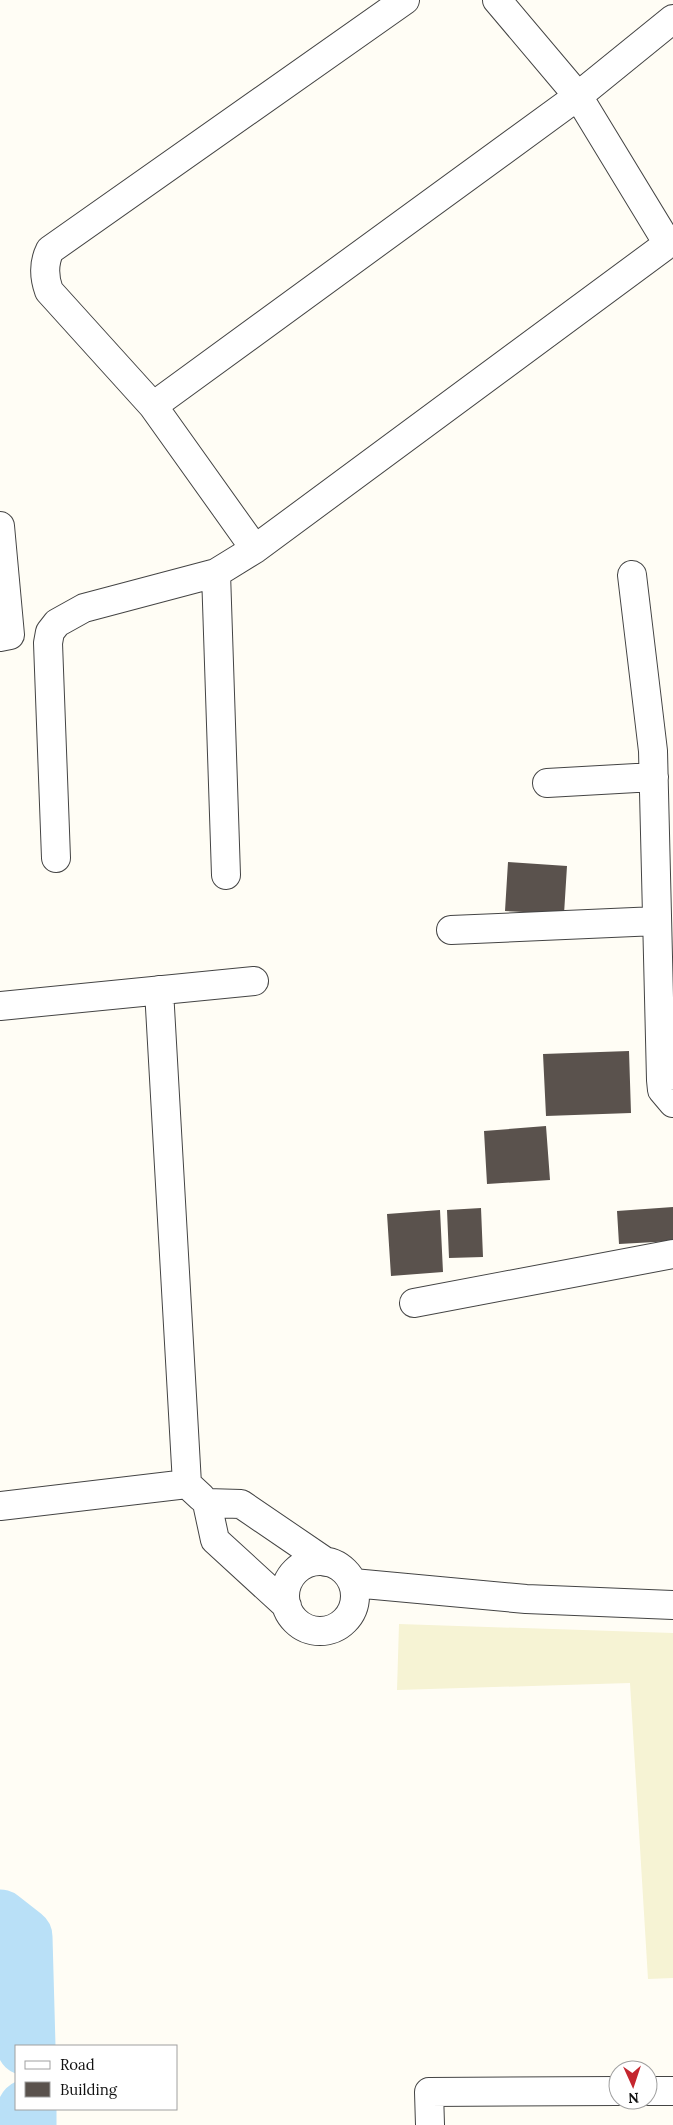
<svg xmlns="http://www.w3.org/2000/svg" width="673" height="2125" font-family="Lora,serif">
	<rect width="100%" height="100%" fill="#fffdf5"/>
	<!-- farmland -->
	<path fill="#f6f3d4" d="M 399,1624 L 673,1633 L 673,1978 L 648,1979 L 630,1683 L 397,1690 Z"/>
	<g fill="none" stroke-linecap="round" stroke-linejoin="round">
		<!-- river -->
		<path stroke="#b9e0f7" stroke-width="59" d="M 0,1919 L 23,1937 L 26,2046
			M 27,2109 L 27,2125"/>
	</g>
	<!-- building -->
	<path fill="#5a524d" d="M 508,862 L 567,866 L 564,914 L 505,911 Z
		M 629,1051 L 631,1113 L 546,1116 L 543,1054 Z
		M 546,1126 L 550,1180 L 487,1184 L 484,1131 Z
		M 673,1207 L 673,1241 L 619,1244 L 617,1211 Z
		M 481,1208 L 483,1257 L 449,1258 L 447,1210 Z
		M 440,1210 L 443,1272 L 391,1276 L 387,1214 Z"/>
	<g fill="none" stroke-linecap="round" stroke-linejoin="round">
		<!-- minor casing -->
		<g stroke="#444" stroke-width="30">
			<path id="minor" d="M 497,0 L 578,96 L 668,244
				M 153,406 L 578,96 L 673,19
				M 0,526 L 10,635 L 0,637
				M 255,549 L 153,406 L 49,291 C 44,277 43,264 50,250 L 405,0
				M 216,573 L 226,875
				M 632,575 L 653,751 L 661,1080 L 662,1090 L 673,1103
				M 547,783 L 654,777
				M 56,858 L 48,643 L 50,632 L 57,623 L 84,608 L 216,573 L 255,549 L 673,240
				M 451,930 L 657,921
				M 159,990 L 187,1484
				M 0,1006 L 254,981
				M 414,1303 L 673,1254
				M 0,1506 L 187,1484 L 201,1497
				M285 1596a35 35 0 1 1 70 0a35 35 0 1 1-70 0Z
				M 353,1583 L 526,1599 L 673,1605
				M 287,1606 L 215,1540 L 207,1503 L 241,1504 L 326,1562
				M 648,2091 L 673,2091
				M 430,2125 L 429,2092 L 618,2091"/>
		</g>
		<!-- minor -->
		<use href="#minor" stroke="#fff" stroke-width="28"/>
	</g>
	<!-- legend -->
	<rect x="15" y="2045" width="162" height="65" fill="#ffffff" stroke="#a0a0a0"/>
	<rect x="25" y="2061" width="25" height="8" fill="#ffffff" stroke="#a0a0a0"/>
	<text x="60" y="2070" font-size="15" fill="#111111">Road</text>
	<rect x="25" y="2082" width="25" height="15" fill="#5a524d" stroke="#a0a0a0"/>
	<text x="60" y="2095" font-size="15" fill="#111111">Building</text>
	<!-- north arrow -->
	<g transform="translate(633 2085) rotate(177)"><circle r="24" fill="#ffffff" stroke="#a0a0a0"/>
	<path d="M0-4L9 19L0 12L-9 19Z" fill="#c4262e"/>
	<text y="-8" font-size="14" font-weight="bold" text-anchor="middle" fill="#111111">N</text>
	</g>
</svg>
